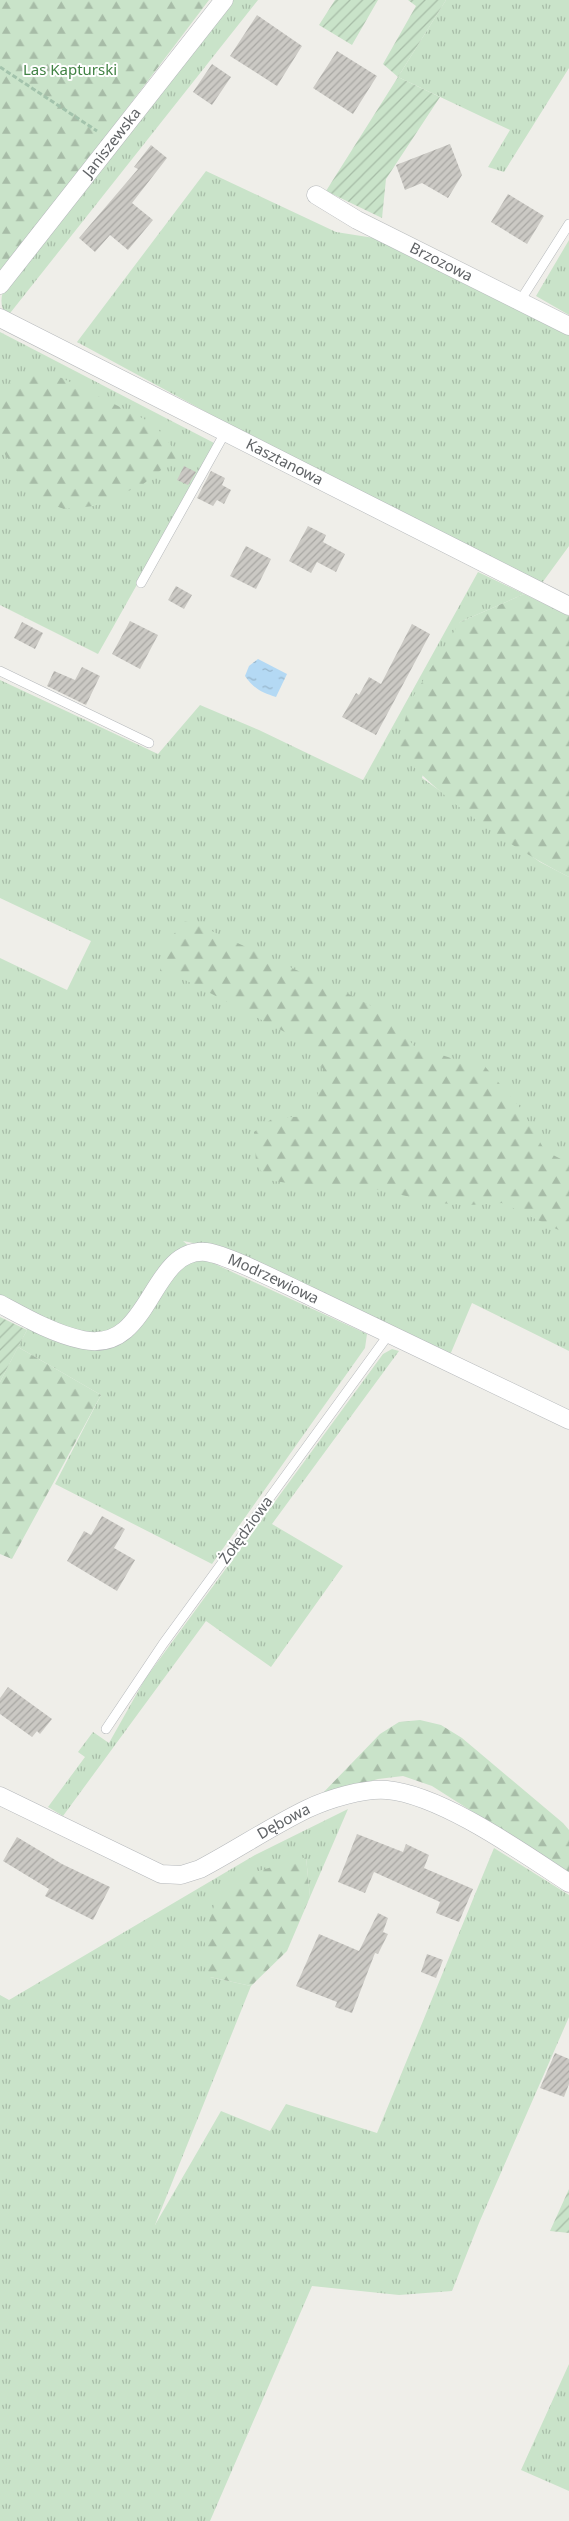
<svg xmlns="http://www.w3.org/2000/svg" width="569" height="2521" font-family="'Noto Sans',sans-serif">
	<defs>
		<pattern id="grass-tufts" width="24" height="20" patternUnits="userSpaceOnUse" patternTransform="scale(1.25)"><rect width="24" height="20" fill="#c9e3c9"/><path d="M3 7l-1-3M5 7V3M7 7l1-3M15 17l-1-3M17 17v-4M19 17l1-3" fill="none" stroke="#a7bca7"/></pattern>
		<pattern id="forest-firs" width="22" height="20" patternUnits="userSpaceOnUse" patternTransform="scale(1.25)"><rect width="22" height="20" fill="#c9e3c9"/><path d="M5 1l3.5 6h-7zM16 11l3.5 6h-7z" fill="#a7bca7"/></pattern>
		<pattern id="garden-furrows" width="10" height="10" patternUnits="userSpaceOnUse" patternTransform="scale(1.25)"><rect width="10" height="10" fill="#c9e3c9"/><path d="M-1 1l2-2M0 10L10 0M9 11l2-2" fill="none" stroke="#a7bca7"/></pattern>
		<pattern id="water-ripples" width="26" height="14" patternUnits="userSpaceOnUse" patternTransform="scale(1.25)"><rect width="26" height="14" fill="#b4d9f4"/><path d="M2 4q2-2 4 0t4 0M15 11q2-2 4 0t4 0" fill="none" stroke="#96b4c9"/></pattern>
		<pattern id="building-hatch" width="6" height="6" patternUnits="userSpaceOnUse" patternTransform="scale(1.25)"><rect width="6" height="6" fill="#cbc9c4"/><path d="M-1 1l2-2M0 6l6-6M5 7l2-2" fill="none" stroke="#a8a7a3"/></pattern>
	</defs>
	<rect width="100%" height="100%" fill="#efeee9"/>
	<!-- grass -->
	<path fill="url(#grass-tufts)" d="M 230,0 L 258,0 L 7,317 C 0,307 0,298 5,286 Z
		M 446,0 L 569,0 L 569,68 L 504,172 L 488,167 L 510,130 L 398,77 Z
		M 206,171 L 336,232 L 374,238 L 569,332 L 569,546 L 542,583 L 280,452 L 77,342 Z
		M 569,240 L 569,315 L 536,296 Z
		M 0,332 L 216,444 L 98,654 L 0,605 Z
		M 478,572 L 524,594 L 460,622 L 422,778 L 540,862 L 569,877 L 569,1351 L 472,1303 L 450,1355 L 219,1248 L 183,1241 L 204,1259 L 367,1334 L 365,1348 L 212,1564 L 55,1484 L 101,1395 L 18,1347 L 27,1330 L 18,1304 L 0,1295 L 0,958 L 67,990 L 91,941 L 0,898 L 0,680 L 158,754 L 200,705 L 259,730 L 363,780 Z
		M 392,1349 L 399,1351 L 272,1524 L 343,1566 L 271,1667 L 206,1621 L 63,1816 L 48,1807 L 85,1757 L 78,1752 L 93,1732 L 109,1743 L 145,1679 L 383,1354 Z
		M 348,1809 L 310,1897 L 306,1857 L 210,1977 L 251,1986 L 155,2225 L 221,2111 L 270,2131 L 286,2104 L 377,2133 L 494,1848 L 569,1895 L 569,2017 L 479,2223 L 452,2291 L 399,2295 L 312,2286 L 210,2521 L 0,2521 L 0,1995 L 9,2000 L 255,1855 Z
		M 569,2364 L 569,2491 L 521,2470 Z"/>
	<!-- forest -->
	<path fill="url(#forest-firs)" d="M 0,0 L 209,0 L 0,276 Z
		M 36,373 L 62,378 L 154,424 L 179,456 L 142,485 L 94,506 L 64,509 L 36,499 L 0,447 L 0,388 Z
		M 524,594 L 569,616 L 569,877 C 510,848 441,799 398,750 L 409,703 L 460,622 Z
		M 185,921 L 205,928 L 357,998 L 389,1016 L 414,1046 L 454,1059 L 482,1063 L 522,1110 L 545,1151 L 569,1163 L 569,1235 L 502,1203 L 469,1205 L 437,1203 L 371,1188 L 323,1188 L 267,1180 L 256,1163 L 254,1132 L 273,1118 L 313,1116 L 323,1069 L 302,1041 L 187,981 L 160,971 L 166,943 Z
		M 18,1347 L 101,1395 L 12,1559 L 0,1554 L 0,1382 Z
		M 420,1720 L 441,1725 L 462,1738 L 563,1823 L 569,1830 L 569,1873 L 432,1786 L 403,1776 L 378,1779 L 319,1797 L 380,1734 L 399,1722 Z
		M 306,1857 L 310,1897 L 287,1951 L 251,1986 L 210,1977 C 199,1942 208,1923 220,1890 L 255,1872 Z"/>
	<!-- garden -->
	<path fill="url(#garden-furrows)" d="M 335,0 L 378,0 L 352,45 L 319,25 Z
		M 408,0 L 446,0 L 398,77 L 440,97 L 386,179 L 382,218 L 326,191 L 398,77 L 383,64 L 416,6 Z
		M 0,1317 L 27,1330 L 0,1382 Z
		M 569,2189 L 569,2233 L 550,2231 Z"/>
	<!-- water -->
	<path fill="url(#water-ripples)" d="M 258,659 L 287,674 L 276,697 C 262,693 253,688 245,676 L 249,666 Z"/>
	<!-- building -->
	<path fill="url(#building-hatch)" d="M 257,15 L 302,46 L 277,86 L 230,56 Z
		M 337,51 L 377,76 L 353,114 L 313,88 Z
		M 212,64 L 231,77 L 212,105 L 193,92 Z
		M 450,144 L 462,175 L 448,198 L 422,183 L 405,190 L 396,165 Z
		M 151,145 L 167,158 L 132,203 L 153,220 L 128,250 L 110,235 L 95,252 L 79,238 L 138,169 L 134,167 Z
		M 508,194 L 544,216 L 527,244 L 491,222 Z
		M 184,466 L 196,472 L 188,485 L 177,480 Z
		M 211,471 L 225,478 L 222,485 L 231,490 L 224,504 L 217,500 L 213,506 L 197,498 Z
		M 308,526 L 326,535 L 323,542 L 345,554 L 336,572 L 317,562 L 311,573 L 289,561 Z
		M 246,546 L 271,559 L 256,589 L 230,576 Z
		M 176,586 L 192,595 L 184,609 L 168,600 Z
		M 130,621 L 158,635 L 140,669 L 112,654 Z
		M 22,622 L 43,633 L 35,649 L 14,638 Z
		M 412,624 L 430,634 L 376,735 L 342,717 L 356,693 L 359,695 L 369,677 L 381,684 Z
		M 82,667 L 100,676 L 86,705 L 47,686 L 54,671 L 75,680 Z
		M 102,1516 L 125,1529 L 114,1548 L 135,1560 L 117,1591 L 67,1561 L 84,1531 L 91,1535 Z
		M 8,1687 L 52,1719 L 40,1734 L 37,1731 L 32,1737 L 0,1714 L 0,1698 Z
		M 357,1834 L 403,1852 L 406,1844 L 429,1855 L 424,1868 L 473,1889 L 459,1922 L 436,1913 L 440,1902 L 374,1872 L 365,1893 L 338,1882 Z
		M 17,1837 L 62,1864 L 110,1887 L 93,1920 L 45,1896 L 49,1889 L 3,1861 Z
		M 378,1913 L 388,1918 L 383,1932 L 388,1934 L 378,1954 L 375,1953 L 352,2013 L 335,2007 L 337,2002 L 296,1986 L 319,1934 L 359,1951 Z
		M 427,1954 L 443,1960 L 436,1978 L 421,1972 Z
		M 555,2053 L 569,2059 L 569,2084 L 564,2097 L 540,2088 Z"/>
	<g fill="none" stroke-linecap="round" stroke-linejoin="round">
		<!-- service casing -->
		<g stroke="#b5b8bb" stroke-width="10">
			<path id="service" d="M 520,301 L 569,224
				M 141,583 L 226,431
				M 0,671 L 149,743
				M 106,1729 L 163,1644 L 389,1334"/>
		</g>
		<!-- minor casing -->
		<g stroke="#b5b8bb" stroke-width="19">
			<g id="minor">
				<path id="s1" d="M 316,195 L 357,220 L 569,326"/>
				<path id="s2" d="M 0,285 L 224,0"/>
				<path id="s3" d="M 0,318 L 569,606"/>
				<path id="s4" d="M 0,1304 C 26,1318 54,1334 83,1340 C 152,1354 149,1247 206,1252 C 229,1255 286,1285 310,1296 C 396,1337 483,1379 569,1420"/>
				<path id="s5" d="M 0,1796 L 161,1874 L 181,1875 L 200,1869 C 236,1850 270,1827 307,1809 C 328,1799 364,1788 387,1790 C 442,1795 523,1853 569,1883"/>
			</g>
		</g>
		<!-- path -->
		<path stroke="#a3c3ac" stroke-width="3" stroke-dasharray="5 2.5" stroke-linecap="butt" d="M 0,67 L 97,131"/>
		<!-- service -->
		<use href="#service" stroke="#fff" stroke-width="9"/>
		<!-- minor -->
		<use href="#minor" stroke="#fff" stroke-width="18"/>
	</g>
	<g text-anchor="middle" stroke-width="4" stroke-linejoin="round" paint-order="stroke">
		<!-- park labels -->
		<g font-size="15" fill="#428345" stroke="#fff">
			<text x="70" y="75">Las Kapturski</text>
		</g>
		<!-- street labels -->
		<g font-size="15" fill="#606366" stroke="#fff">
			<text dy="5" stroke="none"><textPath href="#s2" startOffset="181">Janiszewska</textPath></text>
			<text dy="5" stroke="none"><textPath href="#s1" startOffset="142">Brzozowa</textPath></text>
			<text dy="5" stroke="none"><textPath href="#s3" startOffset="319">Kasztanowa</textPath></text>
			<text dy="5" stroke="none"><textPath href="#s4" startOffset="326">Modrzewiowa</textPath></text>
			<text transform="translate(246 1530) rotate(-54)" y="5">Żołędziowa</text>
			<text dy="5" stroke="none"><textPath href="#s5" startOffset="315">Dębowa</textPath></text>
		</g>
	</g>
</svg>
